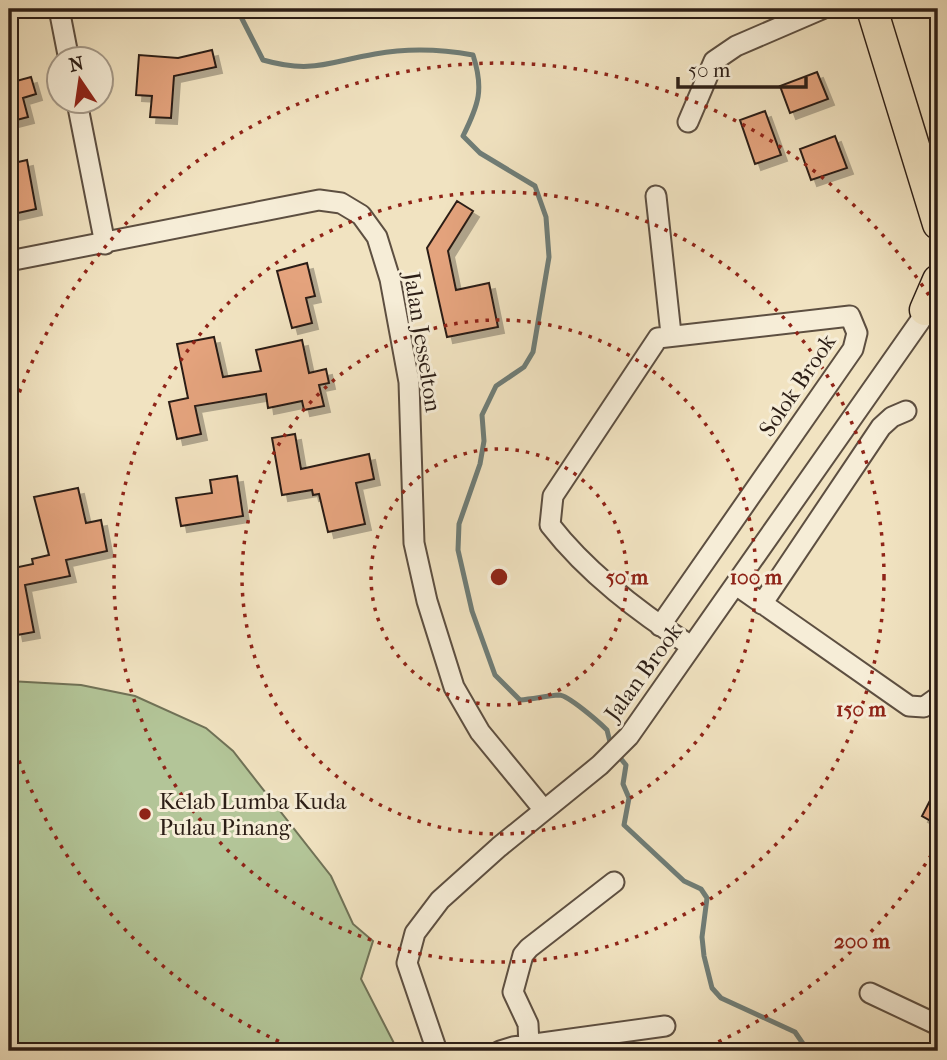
<svg xmlns="http://www.w3.org/2000/svg" width="947" height="1060" font-family="'IM FELL French Canon',serif">
	<defs>
		<filter id="shadow"><feDropShadow dx="6" dy="6" stdDeviation="0" flood-color="#0004"/></filter>
	</defs>
	<rect width="100%" height="100%" fill="#f1e3c1"/>
	<filter id="stains"><feTurbulence type="fractalNoise" baseFrequency=".00286" numOctaves="4"/><feColorMatrix values="0 0 0 0 .2 0 0 0 0 .09 0 0 0 0 .02 0 0 0 .5 -.17"/></filter>
	<radialGradient id="worn" r=".72"><stop offset=".6" stop-color="#630" stop-opacity="0"/><stop offset="1" stop-color="#630" stop-opacity=".3"/></radialGradient>
	<!-- green -->
	<path fill="#b3c598" stroke="#707257" stroke-width="2" d="M 9,681 L 81,685 L 135,696 L 206,728 L 233,751 L 331,876 L 353,924 L 373,941 L 361,979 L 398,1051 L 9,1051 Z"/>
	<g fill="none" stroke-linecap="round" stroke-linejoin="round">
		<!-- stream -->
		<path stroke="#6f7d77" stroke-width="5" d="M 237,9 L 263,60 C 312,74 328,62 375,54 C 408,48 440,49 473,55 C 484,89 479,104 463,136 L 480,153 L 535,186 L 546,217 L 549,257 L 533,352 L 524,367 L 496,386 L 482,415 L 484,441 L 480,464 L 459,524 L 458,550 L 472,611 L 495,675 L 520,700 C 533,699 546,696 559,695 C 568,695 599,722 607,730 L 611,746
			M 617,754 L 626,765 L 623,784 L 629,798 L 624,825 L 684,881 L 701,889 L 707,898 L 702,937 L 704,956 L 712,988 L 721,998 L 795,1032 L 808,1051"/>
	</g>
	<!-- building -->
	<path fill="#e4a37d" stroke="#2c1e16" stroke-width="2" filter="url(#shadow)" d="M 212,50 L 216,67 L 174,76 L 171,118 L 150,117 L 152,96 L 136,95 L 139,55 L 178,58 Z
		M 817,72 L 828,99 L 790,113 L 780,86 Z
		M 31,77 L 36,94 L 23,98 L 28,117 L 9,122 L 9,83 Z
		M 765,111 L 781,155 L 755,164 L 740,120 Z
		M 835,136 L 847,168 L 811,180 L 800,149 Z
		M 27,160 L 36,209 L 9,215 L 9,164 Z
		M 457,201 L 473,211 L 448,251 L 456,290 L 489,283 L 498,327 L 447,337 L 427,248 Z
		M 307,263 L 315,296 L 306,298 L 312,323 L 292,328 L 277,271 Z
		M 214,337 L 223,377 L 261,371 L 256,350 L 302,340 L 309,373 L 326,369 L 329,383 L 319,385 L 324,406 L 304,410 L 302,401 L 268,408 L 266,394 L 195,406 L 201,434 L 177,439 L 169,402 L 188,398 L 177,344 Z
		M 295,434 L 301,469 L 369,454 L 374,479 L 356,483 L 365,524 L 328,532 L 319,494 L 313,495 L 312,490 L 282,495 L 272,438 Z
		M 237,476 L 243,516 L 181,526 L 176,498 L 212,493 L 210,480 Z
		M 78,488 L 86,523 L 101,520 L 107,551 L 66,560 L 70,576 L 25,585 L 34,632 L 17,635 L 9,596 L 9,569 L 33,564 L 32,559 L 49,555 L 34,497 Z
		M 938,785 L 938,825 L 922,816 Z"/>
	<g fill="none" stroke-linecap="round" stroke-linejoin="round">
		<!-- minor casing -->
		<g stroke="#5d4f41" stroke-width="23">
			<path id="minor" d="M 59,9 L 69,60
				M 77,102 L 105,244
				M 688,122 L 714,61 L 736,46 L 822,9
				M 656,196 L 671,334
				M 9,261 L 319,200 L 341,203 L 361,215 L 377,237 L 390,279 L 409,382 L 414,543 L 427,601 L 454,687 L 480,732 L 544,810
				M 736,585 L 909,706 L 924,707 L 938,697
				M 762,604 L 881,427 L 892,417 L 906,411
				M 660,626 L 853,349 L 857,333 L 850,316 L 658,338 L 553,496 L 550,525 C 588,574 640,613 691,646
				M 870,993 L 938,1025
				M 529,1045 L 528,1024 L 513,992 L 523,955 L 529,948 L 614,882
				M 437,1051 L 407,963 L 415,933 L 440,900 L 499,847 L 600,765 L 629,736 L 932,304
				M 500,1051 L 513,1047 L 665,1026"/>
		</g>
		<!-- primary casing -->
		<g stroke="#2c1e16" stroke-width="33">
			<path id="primary" d="M 872,9 L 938,224
				M 925,310 L 938,280"/>
		</g>
		<!-- minor -->
		<use href="#minor" stroke="#f6edd7" stroke-width="19"/>
		<!-- primary -->
		<use href="#primary" stroke="#f1e3c1" stroke-width="30"/>
	</g>
	<!-- distance rings -->
	<g fill="none" stroke="#8f2418" stroke-width="3.5" stroke-dasharray="3.5 7">
		<circle cx="499" cy="577" r="128"/>
		<circle cx="499" cy="577" r="257"/>
		<circle cx="499" cy="577" r="385"/>
		<path d="M937 846A514 514 0 0 1 700 1050M298 1050A514 514 0 0 1 9 732M9 422A514 514 0 0 1 937 308"/>
	</g>
	<!-- markers -->
	<circle fill="#8f2418" stroke="#f6edd7" stroke-width="2.5" cx="145" cy="814" r="7"/>
	<g text-anchor="middle" stroke-width="6" stroke-linejoin="round" paint-order="stroke">
		<!-- street labels -->
		<g font-size="23" fill="#2c1e16" stroke="#f6edd7">
			<text transform="translate(423 342) rotate(81)" y="8">Jalan Jesselton</text>
			<text transform="translate(797 385) rotate(-56)" y="8">Solok Brook</text>
			<text transform="translate(643 672) rotate(-54)" y="8">Jalan Brook</text>
		</g>
		<!-- poi labels -->
		<g font-size="23" fill="#2c1e16" stroke="#f6edd7" text-anchor="start">
			<text x="159" y="809">Kelab Lumba Kuda<tspan x="159" dy="26">Pulau Pinang</tspan></text>
		</g>
	</g>
	<circle cx="499" cy="577" r="10" fill="#8f2418" stroke="#f6edd7" stroke-width="3.5"/>
	<g font-size="21" text-anchor="middle" font-weight="bold" fill="#8f2418" stroke="#f6edd7" stroke-width="6" stroke-linejoin="round" paint-order="stroke">
		<text x="627" y="584">50 m</text>
		<text x="756" y="584">100 m</text>
		<text x="861" y="716">150 m</text>
		<text x="862" y="948">200 m</text>
	</g>
	<!-- margin -->
	<rect width="947" height="1060" fill="none" stroke="#f1e3c1" stroke-width="35"/>
	<rect x="10" y="10" width="926" height="1039" fill="none" stroke="#2c1e16" stroke-width="3.5"/>
	<rect x="18" y="18" width="912" height="1025" fill="none" stroke="#2c1e16" stroke-width="2"/>
	<!-- north arrow -->
	<g transform="translate(80 80) rotate(347)"><circle r="33" fill="#f6edd7" stroke="#a59a8a" stroke-width="2"/>
	<path d="M0-5L12 26L0 18L-12 26Z" fill="#8f2418"/>
	<text y="-10" font-size="19" font-weight="bold" text-anchor="middle" fill="#2c1e16">N</text>
	</g>
	<!-- scale -->
	<path d="M678 77v10h128v-10" fill="none" stroke="#2c1e16" stroke-width="3.5"/>
	<text x="688" y="77" font-size="21" fill="#2c1e16" stroke="#f6edd7" stroke-width="5" paint-order="stroke">50 m</text>
	<rect width="100%" height="100%" filter="url(#stains)"/>
	<rect width="100%" height="100%" fill="url(#worn)"/>
</svg>
